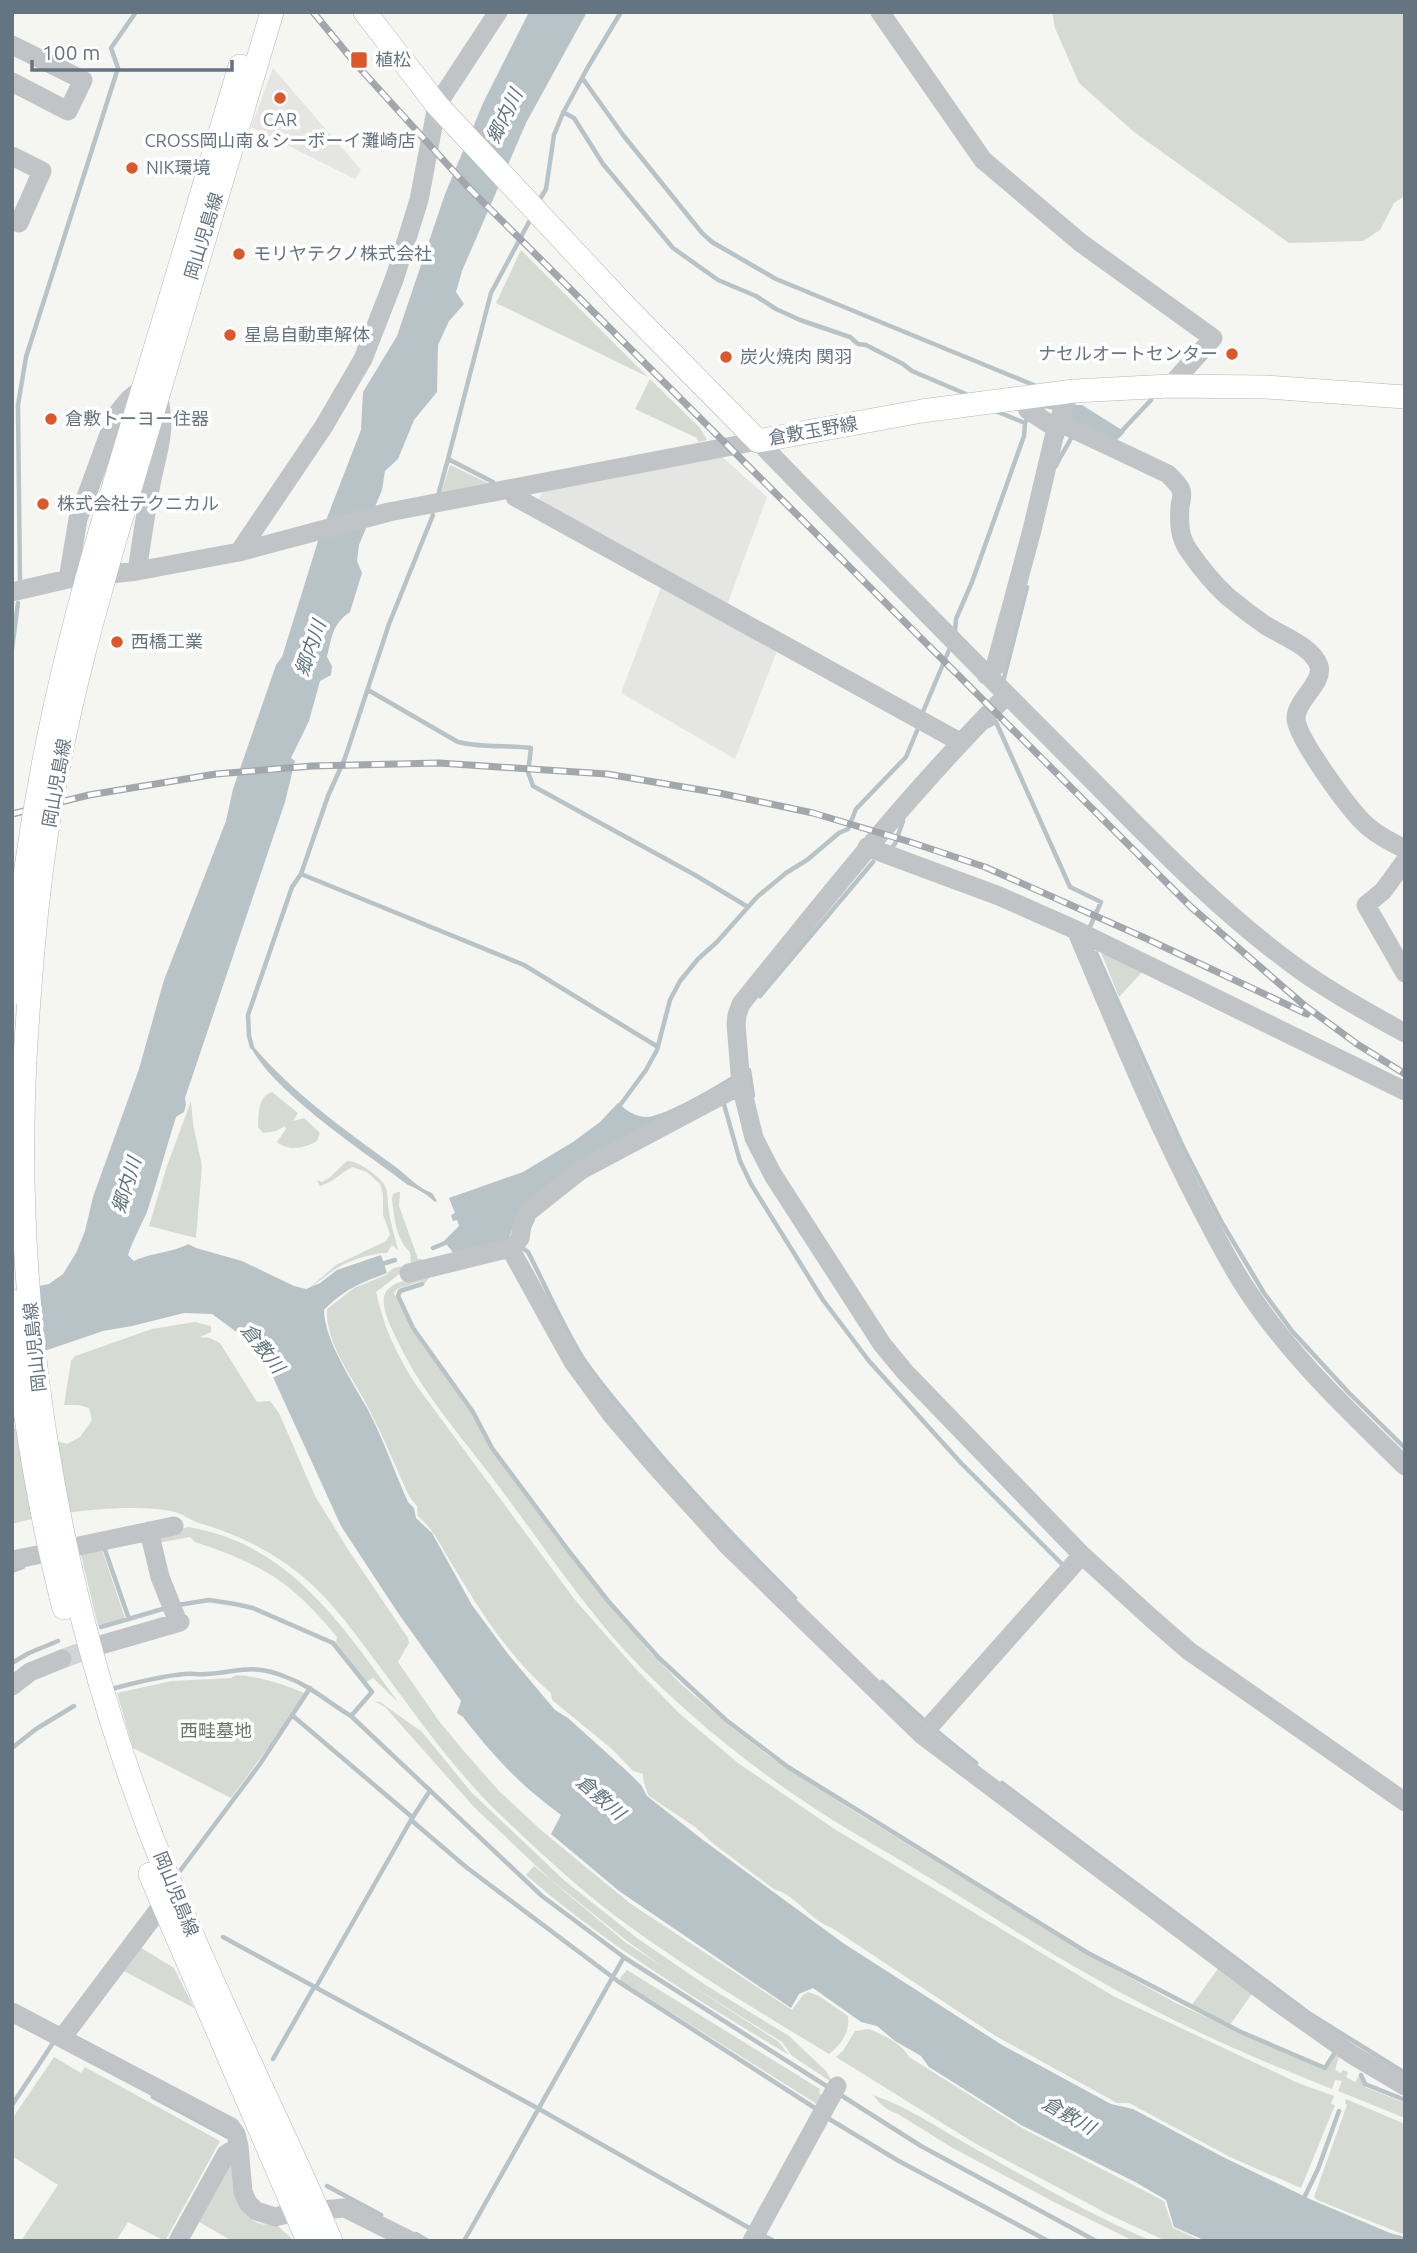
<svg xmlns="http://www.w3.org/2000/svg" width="1417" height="2253" font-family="Ubuntu,'Noto Sans JP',sans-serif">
	<rect width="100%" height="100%" fill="#f5f5f1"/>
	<!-- built -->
	<path fill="#e5e6e4" d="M 273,68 L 361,170 L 355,179 L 251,127 Z
		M 718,453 L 767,497 L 723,616 L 779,646 L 735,759 L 621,693 L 666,574 L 537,503 L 544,489 Z"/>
	<!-- green -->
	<path fill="#d5dbd2" d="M 1052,12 L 1405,12 L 1405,196 L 1394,203 L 1380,230 L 1363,241 L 1289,243 L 1134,132 L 1079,83 L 1055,28 Z
		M 521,250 L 648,377 L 496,303 Z
		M 650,379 L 700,428 L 707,440 L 698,442 L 697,438 L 635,409 Z
		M 450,465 L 492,485 L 440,497 Z
		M 1100,950 L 1144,970 L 1119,997 Z
		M 272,1092 L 298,1113 L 293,1121 L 304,1118 L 320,1133 L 317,1141 C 305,1148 289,1152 277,1142 L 286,1129 L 285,1126 L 276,1131 L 263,1133 L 258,1127 C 259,1115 257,1097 272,1092 Z
		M 191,1101 L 193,1124 L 202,1166 L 196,1238 L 149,1226 L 167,1166 Z
		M 347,1161 C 359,1161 377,1175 384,1184 C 389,1192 387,1203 389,1212 C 391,1225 395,1238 398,1250 L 392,1245 L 387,1253 C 372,1253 350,1260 337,1268 C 327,1274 319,1282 309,1288 L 336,1265 L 386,1241 L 390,1234 L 383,1215 L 383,1194 L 380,1184 L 367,1172 L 352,1167 C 341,1173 332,1183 320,1186 L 317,1180 L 322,1182 L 329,1178 Z
		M 398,1192 L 400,1192 L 399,1206 L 418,1259 L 422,1259 L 423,1263 L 411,1263 L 410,1252 C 396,1240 394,1216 392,1199 L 393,1194 Z
		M 401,1266 L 402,1272 L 376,1292 C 385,1330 395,1351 416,1385 L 575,1600 L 635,1668 L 680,1714 L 738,1763 L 836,1830 L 1115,1997 L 1298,2083 L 1334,2096 L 1331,2104 L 1335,2105 L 1301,2188 L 1232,2158 L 1129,2103 L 1117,2103 L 994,2035 L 832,1928 C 812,1922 794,1893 775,1890 L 715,1845 L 695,1827 L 649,1796 C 646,1790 643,1781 643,1774 L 633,1771 L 612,1749 L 552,1700 L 551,1693 C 511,1659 482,1614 455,1569 C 442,1549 437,1533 418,1516 L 417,1506 L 410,1498 C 396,1468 384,1438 369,1409 C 354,1379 325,1343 327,1309 L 354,1288 L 386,1275 L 392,1269 Z
		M 430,1277 L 424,1284 L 421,1281 L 397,1289 L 394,1293 L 411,1329 L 474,1415 L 492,1451 L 560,1543 L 648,1650 L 681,1684 L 725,1722 L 766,1754 L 855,1812 L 1094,1958 L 1176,2003 L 1271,2047 L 1327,2069 L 1335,2055 L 1339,2056 L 1335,2070 L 1341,2073 L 1343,2070 L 1348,2072 L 1346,2077 L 1355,2082 L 1359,2076 L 1365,2087 L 1405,2103 L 1405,2118 L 1338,2091 L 1342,2081 L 1335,2080 L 1332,2089 C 1250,2057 1167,2020 1091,1976 C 1039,1947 989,1914 938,1883 C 893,1855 846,1830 802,1800 C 740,1758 680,1709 629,1655 C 582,1604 544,1547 503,1492 C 468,1444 426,1399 400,1346 C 378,1302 370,1281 430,1277 Z
		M 195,1322 L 211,1326 L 211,1332 L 200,1337 L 210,1338 L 220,1343 L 257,1402 L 270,1401 L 279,1413 L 315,1496 L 349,1551 L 408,1638 L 409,1643 L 398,1662 L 439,1721 L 463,1750 L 499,1791 L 542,1831 L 631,1904 L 792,2010 L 803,1995 L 808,1992 L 819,1996 L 848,2016 C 850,2032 841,2045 829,2054 C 763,2014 696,1974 633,1929 C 588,1897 548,1860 508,1822 C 458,1776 418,1718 377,1663 C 352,1629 327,1594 293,1569 C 264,1547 233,1533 199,1523 C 190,1520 183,1514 175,1512 C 135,1502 52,1512 12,1524 L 12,1428 L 67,1444 L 80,1437 L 92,1420 L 89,1408 L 78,1405 L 64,1405 L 71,1361 L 75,1356 L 152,1329 Z
		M 188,1527 C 290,1543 343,1627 399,1703 L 373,1678 L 366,1682 L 336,1643 L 337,1637 C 291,1581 263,1565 195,1542 L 190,1537 L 157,1543 L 158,1536 Z
		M 102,1550 L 125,1618 L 98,1626 L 81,1555 Z
		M 236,1675 C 260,1677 281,1683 304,1693 L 270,1745 L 231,1798 L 133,1748 L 117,1693 L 172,1681 L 231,1678 Z
		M 374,1701 L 380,1702 L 422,1732 L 472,1793 L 565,1881 L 637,1938 L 704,1984 L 789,2036 L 826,2071 L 833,2083 L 792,2056 L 782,2042 L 684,1981 L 779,2042 L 789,2055 C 698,2000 606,1945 526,1875 L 534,1866 L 625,1942 L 663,1967 L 627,1941 L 550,1879 L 474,1807 L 385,1707 Z
		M 138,1946 L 174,1968 L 194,2008 L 122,1970 Z
		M 1220,1966 L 1256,1996 L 1251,1995 L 1230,2025 L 1191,2006 Z
		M 627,1970 L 820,2089 L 819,2093 L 825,2097 L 820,2106 L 621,1981 L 620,1978 Z
		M 868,2029 C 881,2033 904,2045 909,2057 L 1022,2128 L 1164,2201 L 1173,2228 L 1202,2241 L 1166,2241 L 1110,2215 L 976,2144 L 836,2057 L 843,2051 L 855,2031 Z
		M 54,2057 L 81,2073 L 85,2067 L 220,2141 L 165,2241 L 128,2222 L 116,2241 L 21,2241 L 58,2185 L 12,2156 L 12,2119 Z
		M 873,2095 C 909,2107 939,2129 972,2147 C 1031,2180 1090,2215 1152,2241 L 1134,2241 L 1054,2202 L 951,2147 L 898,2114 C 886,2110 881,2105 873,2095 Z
		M 1346,2099 L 1405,2124 L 1405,2235 L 1317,2200 L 1314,2197 L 1347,2105 L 1345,2103 Z
		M 227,2160 L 232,2163 C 237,2193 236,2228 277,2225 L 294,2241 L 232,2241 L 194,2219 Z"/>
	<!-- water -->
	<path fill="#b7c3c7" d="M 529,12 L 587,12 L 526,123 L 462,271 L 456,292 L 464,304 L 449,321 L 438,345 L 437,392 L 414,420 L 398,459 L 385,471 L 382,490 L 359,545 L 357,561 L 362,573 L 350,612 C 332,624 332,637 327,657 L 332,666 L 331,675 L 320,681 L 309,721 L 291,758 L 295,761 L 285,802 L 185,1098 L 186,1105 L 184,1112 L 176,1117 C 166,1148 158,1179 148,1209 C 142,1225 133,1239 128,1255 L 134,1261 C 150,1253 175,1252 188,1244 L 196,1248 L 242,1261 L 294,1286 L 306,1289 L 320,1283 L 337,1270 L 381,1255 L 387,1273 C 359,1284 346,1288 324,1310 C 324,1339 353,1383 367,1408 C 383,1438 394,1471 408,1502 L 414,1508 L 416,1518 L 432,1533 L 472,1605 L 508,1654 L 555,1710 L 568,1718 L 629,1773 L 641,1785 L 647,1796 L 703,1840 L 843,1943 L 1002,2045 L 1111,2104 L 1133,2109 L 1223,2157 L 1312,2200 L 1390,2233 L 1405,2237 L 1405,2241 L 1206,2241 L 1174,2227 L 1166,2200 L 1137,2183 L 1021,2125 L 929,2067 L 921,2056 L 895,2041 L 877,2026 L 861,2022 L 813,1988 L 799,1994 L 791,2008 L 619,1891 L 551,1834 L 561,1815 C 520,1785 494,1757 463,1717 L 457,1713 L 461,1701 L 398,1613 L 341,1526 L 263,1355 L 246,1339 L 212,1314 L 184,1313 L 132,1326 L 103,1331 L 12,1362 L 12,1291 L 49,1284 L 63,1274 L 76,1253 L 85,1231 L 93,1197 L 139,1069 L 164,980 L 226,821 L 233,789 L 276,665 L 282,657 L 318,541 L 361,430 L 363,392 L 397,336 L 445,194 L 484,101 Z
		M 1071,405 L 1082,405 L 1125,432 L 1114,443 L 1068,420 Z
		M 248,1040 C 289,1090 341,1127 393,1165 C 406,1174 417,1188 432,1193 L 437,1201 L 435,1202 C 428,1195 418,1189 408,1185 C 368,1154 263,1086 248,1040 Z
		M 735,1074 L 736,1078 L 517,1215 C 513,1224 512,1233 507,1241 L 454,1254 L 444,1241 L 459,1226 L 457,1220 L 453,1221 L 451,1215 L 455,1213 L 449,1198 L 523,1172 L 573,1142 L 600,1122 L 618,1103 C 626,1110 635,1117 647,1117 C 666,1116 717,1085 735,1074 Z"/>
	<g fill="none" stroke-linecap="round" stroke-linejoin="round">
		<!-- stream -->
		<path stroke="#b7c3c7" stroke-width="4.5" d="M 583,79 L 623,135 L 702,233 L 712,242 L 776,279 L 1036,386
			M 563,112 L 574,118 L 603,164 L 673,248 L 718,280 L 756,296 L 776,309 L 800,320 L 850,337 L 858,344 L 866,345 L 903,364 L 912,371 L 966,394
			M 540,199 L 546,189 L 554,135 L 563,113 L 588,67 L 621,12
			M 1036,408 L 1047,406 L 1058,409
			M 993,410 L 1025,423 L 1026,421
			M 1119,434 L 1151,400
			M 1056,466 C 1061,454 1068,446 1073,434
			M 493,482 L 448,459 L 491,293 L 529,222
			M 439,492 L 448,459
			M 20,584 L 18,405 L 26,357 L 118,68 L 111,48 L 136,12
			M 955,631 L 956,619 L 972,582 L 1024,436 L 1025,423
			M 12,649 L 18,603
			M 1004,678 L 1027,587
			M 368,690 L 458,742 C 482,748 507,745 531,748 L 528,772 L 533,786 L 695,875 L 748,907
			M 922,714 L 949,650
			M 988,726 L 996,722 L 1070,887 L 1101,902 L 1089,929
			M 891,848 L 895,844 L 903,821
			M 301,874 L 524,965 L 658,1047
			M 1096,953 L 1183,1147 L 1222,1223 L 1264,1293 L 1292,1331 L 1349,1393 L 1405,1448
			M 760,996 L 873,862
			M 252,1047 L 249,1036 L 248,1015 L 292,887 L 301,874 L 328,796 L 345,758 L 389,624 L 433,515
			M 749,1070 L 753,1096
			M 723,1101 L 740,1161 L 751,1184 L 823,1300 L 869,1361 L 961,1463 L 1062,1564
			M 618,1108 L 646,1070 L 657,1050 L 670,1000 L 680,981 L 698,959 L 717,942 L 757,897 L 786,873 L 807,860 L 839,833 L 848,829 L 856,809 L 906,757 L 919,726
			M 520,1246 L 528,1252 C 546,1287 562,1324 582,1357 C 596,1378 612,1397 628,1416 C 680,1481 737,1540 795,1598
			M 433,1248 L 450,1241
			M 379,1265 L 395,1260
			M 422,1284 L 400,1291 L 398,1296 L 413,1328 L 473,1412 L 492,1448 L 568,1550 L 609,1602 L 659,1658 L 726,1720 L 788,1767 L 1088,1953 L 1241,2032 L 1325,2068 L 1336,2051
			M 104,1547 L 129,1619
			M 12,1571 L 23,1567
			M 178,1605 L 209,1600 L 235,1604 L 253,1608 L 333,1643 L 372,1692 L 351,1716
			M 101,1627 L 166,1608
			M 12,1663 L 29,1653 L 58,1641
			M 882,1682 L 927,1723
			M 115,1688 C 138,1682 161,1676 184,1674 C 192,1673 199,1675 206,1674 C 238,1672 254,1663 286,1677 C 311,1686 329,1703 351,1716 L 542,1896 L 625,1958 L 828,2087
			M 293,1716 L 412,1817
			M 934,1729 L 976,1763
			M 12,1748 L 36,1729 L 74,1706
			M 1002,1783 L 1310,2014 L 1405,2073
			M 411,1820 L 466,1867 L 619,1982 L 818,2110
			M 180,1871 L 260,1764 L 310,1688
			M 223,1937 L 539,2109 L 751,2229
			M 316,1987 L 411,1820 L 429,1792
			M 273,2059 L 314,1987
			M 1361,2075 L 1365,2084 L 1405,2100
			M 839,2094 L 921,2146 L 1096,2241
			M 153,2097 L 228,2137
			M 12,2105 L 55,2040
			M 826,2117 L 897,2160 L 1048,2241
			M 327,2186 L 381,2215
			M 1304,2198 L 1318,2169 L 1339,2111
			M 416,2234 L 428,2241
			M 762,2235 L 774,2241
			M 464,2241 L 624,1957"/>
		<!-- minor-tunnel -->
		<path stroke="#d1d5d5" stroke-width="19" stroke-dasharray="19 10" stroke-linecap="butt" d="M 62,1659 L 103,1644"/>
		<!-- major casing -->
		<g stroke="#b3b7bb" stroke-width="24">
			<path id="major" d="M 365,12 L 437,105 L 624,305 L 758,441 L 922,411 L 1074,391 L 1170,386 L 1266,387 L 1405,397
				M 100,532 L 240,66
				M 116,536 L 272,12
				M 25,1058 C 11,1337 63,1620 168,1878 C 218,2001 279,2119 331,2241
				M 12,1301 C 22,1405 38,1508 64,1608
				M 150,1874 L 308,2241"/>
		</g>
		<!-- minor -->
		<path stroke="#c0c4c7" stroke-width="19" d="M 880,12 L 983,160 L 1081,243 L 1213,338 L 1170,386
			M 12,45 L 83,80 L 68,111 L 12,82
			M 12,156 L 42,171 L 19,223 L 12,219
			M 1021,397 L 1028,410 L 1057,429
			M 1060,423 L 1168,474 C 1172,479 1179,484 1181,490 C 1183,495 1181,501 1180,506 C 1179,523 1179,537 1189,551 C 1200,567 1213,583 1227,596 C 1239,606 1252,616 1265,625 C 1282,636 1312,646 1319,666 C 1324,683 1296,700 1296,718 C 1296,737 1346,804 1361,820 C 1373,833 1389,841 1405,849
			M 513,489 L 515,497 L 526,503 L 960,742
			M 239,552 L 324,426 L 363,359 L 395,277 L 419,200 L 437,105 L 498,12
			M 137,571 C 142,540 146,509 152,479 C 160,442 166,432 158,393
			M 68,579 L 78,519 L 116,415 L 129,399 L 142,389
			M 12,592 L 68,579 L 137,571 L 239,552 L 389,512 L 758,441 C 860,546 963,651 1067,755 C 1140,828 1212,906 1296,967 C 1330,992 1368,1013 1405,1033
			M 986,675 L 995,667 L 1032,530 L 1054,437 C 1061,420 1061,403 1074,391
			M 1007,695 C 910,792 827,897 741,1004 L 737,1015 L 736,1024 L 741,1085 L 754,1138 L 773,1175 L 882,1344 L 905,1372 L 1082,1555 L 1150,1617 L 1189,1651 L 1405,1802
			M 867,847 L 999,896 L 1076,930 L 1405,1091
			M 1405,861 L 1383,891 L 1366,905 L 1405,973
			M 1076,930 C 1116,1024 1154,1119 1202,1210 C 1217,1238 1231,1267 1249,1293 C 1292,1358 1350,1412 1405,1466
			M 741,1085 L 581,1170 L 528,1212 L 522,1226 L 520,1238 L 511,1250 L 573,1362 L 611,1414 L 652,1462 L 729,1547 L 922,1735 L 1276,2001 L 1351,2054 L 1405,2086
			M 409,1273 L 502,1250 L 511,1250
			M 149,1531 L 160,1577 L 178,1622
			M 79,1546 L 174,1526
			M 12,1560 L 37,1555
			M 104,1644 L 180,1622
			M 12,1686 L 30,1672 L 62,1659
			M 922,1735 L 1082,1555
			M 12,2012 L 231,2127 L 236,2134 L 239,2146 L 243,2192 L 248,2203 L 256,2211 L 275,2217 L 295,2212 L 345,2208 L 411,2241
			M 62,2038 L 162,1905
			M 178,2241 L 226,2154 L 239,2146
			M 752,2241 L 837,2086"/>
		<!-- major -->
		<use href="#major" stroke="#fff" stroke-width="23"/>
		<!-- rail casing -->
		<g stroke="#a1a7ac" stroke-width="7">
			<path id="rail" d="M 313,12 L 355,63 L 467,186 L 1191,907 L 1304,1005 L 1357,1044 L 1405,1074
				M 12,814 L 89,795 L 216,774 L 312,766 L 439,763 L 607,774 L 719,793 L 813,813 L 907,841 L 985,867 L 1145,938 L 1307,1014"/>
		</g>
		<!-- rail -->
		<use href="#rail" stroke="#fff" stroke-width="4.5" stroke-dasharray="13" stroke-linecap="butt"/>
		<!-- major-bridge casing -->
		<g stroke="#b3b7bb" stroke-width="24" stroke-linecap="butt">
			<path id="major-bridge" d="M 12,993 C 25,833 55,686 100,532
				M 25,1058 C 31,961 39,863 58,768 C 73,689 94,613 116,536"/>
		</g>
		<!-- major-bridge -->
		<use href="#major-bridge" stroke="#fff" stroke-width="23"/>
	</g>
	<!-- markers -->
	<g fill="#dc582a" stroke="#fff" stroke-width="2.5">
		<rect x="350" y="51" width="18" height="18" rx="3.5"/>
		<circle cx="280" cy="98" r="7"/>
		<circle cx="132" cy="168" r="7"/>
		<circle cx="239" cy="254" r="7"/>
		<circle cx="230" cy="335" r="7"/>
		<circle cx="1232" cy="354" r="7"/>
		<circle cx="726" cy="357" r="7"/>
		<circle cx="51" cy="419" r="7"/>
		<circle cx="43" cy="504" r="7"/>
		<circle cx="117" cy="642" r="7"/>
	</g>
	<g text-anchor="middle" stroke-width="7" stroke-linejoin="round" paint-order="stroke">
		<!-- poi labels -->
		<g font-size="18" fill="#657481" stroke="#fff" text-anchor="start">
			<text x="375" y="66">植松</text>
			<text x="280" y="126" text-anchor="middle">CAR<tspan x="280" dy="21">CROSS岡山南＆シーボーイ灘崎店</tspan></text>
			<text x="146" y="174">NIK環境</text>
			<text x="253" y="260">モリヤテクノ株式会社</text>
			<text x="244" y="341">星島自動車解体</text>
			<text x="1218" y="360" text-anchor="end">ナセルオートセンター</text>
			<text x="740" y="363">炭火焼肉 関羽</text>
			<text x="65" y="425">倉敷トーヨー住器</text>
			<text x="57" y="510">株式会社テクニカル</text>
			<text x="131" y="648">西橋工業</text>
		</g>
		<!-- street labels -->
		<g font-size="18" fill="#657481" stroke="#fff">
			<text transform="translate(204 236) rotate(-73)" y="6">岡山児島線</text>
			<text transform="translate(813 431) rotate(-10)" y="6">倉敷玉野線</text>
			<text transform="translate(57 783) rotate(-80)" y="6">岡山児島線</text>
			<text transform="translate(35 1347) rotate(-96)" y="6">岡山児島線</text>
			<text transform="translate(176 1894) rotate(68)" y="6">岡山児島線</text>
		</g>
		<!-- park labels -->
		<g font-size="18" fill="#677863" stroke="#fff">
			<text x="216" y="1737">西畦墓地</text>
		</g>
		<!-- water labels -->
		<g font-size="19" font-style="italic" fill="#60757e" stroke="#fff">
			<text transform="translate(504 116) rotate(-64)" y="7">郷内川</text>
			<text transform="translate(310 648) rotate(-71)" y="7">郷内川</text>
			<text transform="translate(126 1185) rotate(-73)" y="7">郷内川</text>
			<text transform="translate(263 1348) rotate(52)" y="7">倉敷川</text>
			<text transform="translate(601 1797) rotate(41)" y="7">倉敷川</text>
			<text transform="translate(1069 2115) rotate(30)" y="7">倉敷川</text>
		</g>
	</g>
	<!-- border -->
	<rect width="1417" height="2253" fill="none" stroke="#657481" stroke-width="28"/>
	<!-- scale -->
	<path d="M32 60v10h200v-10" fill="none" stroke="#657481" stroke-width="3.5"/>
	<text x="42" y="60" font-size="21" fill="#657481" stroke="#ffffff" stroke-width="5" paint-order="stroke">100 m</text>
</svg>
